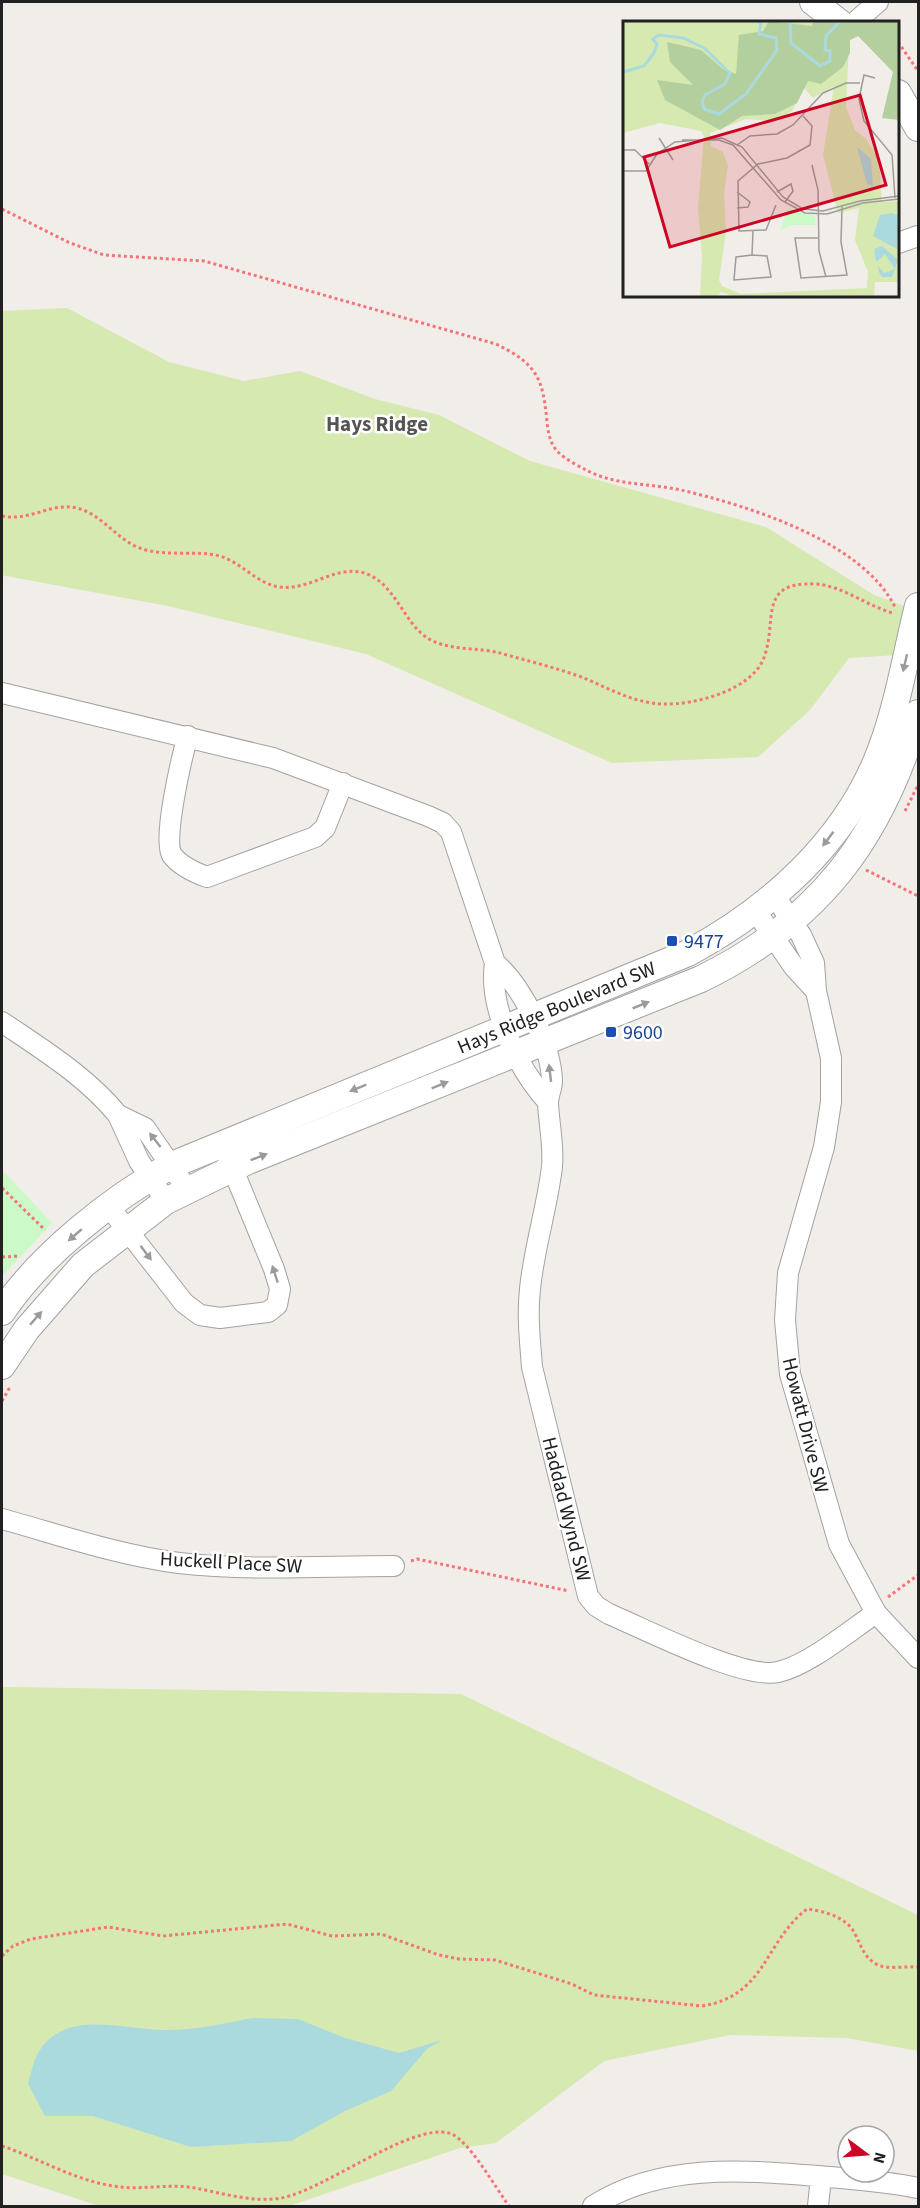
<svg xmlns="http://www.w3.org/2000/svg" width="920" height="2208" font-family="'Source Sans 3',sans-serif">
	<rect width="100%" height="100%" fill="#f1ede8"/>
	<!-- grass -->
	<path fill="#d5e9b0" d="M 67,308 L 169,362 L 244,381 L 300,371 L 375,399 L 439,415 L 530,461 L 766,527 L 874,595 L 918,611 L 912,654 L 849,658 L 810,710 L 758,757 L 612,763 L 366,654 L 168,606 L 6,576 L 2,575 L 2,311 Z
		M 2,1687 L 461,1694 L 918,1915 L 918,2051 L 847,2038 L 730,2035 L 604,2061 L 496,2143 L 460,2148 L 289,2206 L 99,2206 L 2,2174 Z"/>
	<!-- park -->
	<path fill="#cbf9c7" d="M 2,1170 L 52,1223 L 2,1276 Z"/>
	<!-- water -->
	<path fill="#aadadd" d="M 252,2018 L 298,2019 L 345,2038 L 399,2053 L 442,2040 L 427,2049 L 391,2091 L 345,2111 L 291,2141 L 191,2147 L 93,2116 L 45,2116 L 28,2084 C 31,2074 33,2062 38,2053 C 63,2009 121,2029 161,2030 C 191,2031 222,2024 252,2018 Z"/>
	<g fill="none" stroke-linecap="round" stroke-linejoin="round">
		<!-- minor casing -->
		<g stroke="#a2a2a2" stroke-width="22">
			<path id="minor" d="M 855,22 L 878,2
				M 898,243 L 918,236
				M 2,693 L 273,758 L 428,816 L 443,823 L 451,832 L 495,963 C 522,986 551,1044 552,1081 C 552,1088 548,1096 548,1103 C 549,1125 554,1145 552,1167 C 547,1208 534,1248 530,1289 C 527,1315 530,1341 532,1367 L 588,1596 L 596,1606 L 609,1614 C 645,1629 744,1680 778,1672 C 809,1665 849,1631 876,1613
				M 188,736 C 182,756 162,841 172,855 C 180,866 196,873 207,877 L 315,837 L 325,828 L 343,783
				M 774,895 L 801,935 L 814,963 L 816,991 L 831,1058 L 831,1102 L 824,1147 L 788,1273 L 785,1320 L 790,1374 L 839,1544 L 876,1613 L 918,1658
				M 755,910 L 794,967 L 816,991
				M 495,963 C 488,1007 518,1069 548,1102
				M 2,1022 C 43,1050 86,1076 118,1115
				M 166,1201 L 139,1161 L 118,1115 L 145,1128 L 187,1189
				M 110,1208 L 184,1303 L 200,1315 L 220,1318 L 268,1312 L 277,1305 L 280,1289 L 274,1269 L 227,1155
				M 2,1519 C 60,1535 118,1555 179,1563 C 250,1571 322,1566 394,1566
				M 593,2206 C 660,2163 742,2170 818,2176 C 851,2179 885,2181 918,2188
				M 818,2206 L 821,2177"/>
		</g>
		<!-- tertiary casing -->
		<g stroke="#a2a2a2" stroke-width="28">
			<g id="tertiary">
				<path d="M 813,2 L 839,22"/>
				<path d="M 898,93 L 918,128"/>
				<path id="s1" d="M 2,1312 C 40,1255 112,1198 172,1165 L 688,953 C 770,909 846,841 880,752 C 898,705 906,654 918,606"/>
				<path d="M 2,1366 L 27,1329 L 83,1265 L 166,1201 L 248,1161 L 701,979 C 820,921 881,838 918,713"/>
			</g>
		</g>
		<!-- path -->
		<path stroke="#f7737a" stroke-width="3" stroke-dasharray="3 3" stroke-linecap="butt" d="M 898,42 L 918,71
			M 2,209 L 70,243 L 104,255 L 204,261 L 496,344 C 537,364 543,378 547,422 C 548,432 550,443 557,451 C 565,459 578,466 588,471 C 618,486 649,483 681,490 C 749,506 862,541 895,607
			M 2,516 C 29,522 51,502 77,508 C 100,514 113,534 133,545 C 160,559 192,549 220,556 C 242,563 256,583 279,587 C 308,591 333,567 360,572 C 395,579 402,623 429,639 C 450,651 477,647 500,653 C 528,661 557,668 584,678 C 610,689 634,703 663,704 C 694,705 749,691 763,660 C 779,623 755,581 816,584 C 843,586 867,606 893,613
			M 905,811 L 918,785
			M 866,870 L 918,896
			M 2,1188 L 45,1230
			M 2,1257 L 20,1256
			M 2,1401 L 10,1387
			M 411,1561 L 417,1559 L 569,1591
			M 888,1597 L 918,1575
			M 2,1956 L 13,1946 L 31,1939 L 108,1927 L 163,1936 L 287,1924 L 332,1936 L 381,1934 L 439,1955 L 459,1959 L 495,1960 L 572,1984 L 594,1995 L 702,2006 C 766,1996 764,1942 807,1909 C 824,1911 847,1917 855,1934 C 862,1947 863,1956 876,1964 C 886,1970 907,1966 918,1967
			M 2,2146 C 38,2158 74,2180 113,2186 C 140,2191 168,2183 195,2188 C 222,2193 253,2203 281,2198 C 323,2191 410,2123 449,2133 C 467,2137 497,2190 509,2206"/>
		<!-- minor -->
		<use href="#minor" stroke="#fff" stroke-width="20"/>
		<!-- tertiary -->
		<use href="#tertiary" stroke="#fff" stroke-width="26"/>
	</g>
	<!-- one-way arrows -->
	<defs><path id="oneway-solid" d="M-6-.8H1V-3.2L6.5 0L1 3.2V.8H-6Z" transform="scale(1.5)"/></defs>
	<g fill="#9b9b9b">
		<use href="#oneway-solid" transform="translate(905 663) rotate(103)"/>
		<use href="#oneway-solid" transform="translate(828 839) rotate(127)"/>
		<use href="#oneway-solid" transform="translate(641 1005) rotate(-22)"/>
		<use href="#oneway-solid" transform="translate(550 1073) rotate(-97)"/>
		<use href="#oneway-solid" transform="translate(440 1085) rotate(-22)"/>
		<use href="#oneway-solid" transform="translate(358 1088) rotate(158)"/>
		<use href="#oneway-solid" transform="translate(155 1140) rotate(-128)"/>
		<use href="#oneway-solid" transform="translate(259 1157) rotate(-21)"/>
		<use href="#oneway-solid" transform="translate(75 1235) rotate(139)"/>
		<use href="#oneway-solid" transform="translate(146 1253) rotate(53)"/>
		<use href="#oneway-solid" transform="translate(275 1274) rotate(-108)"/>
		<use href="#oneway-solid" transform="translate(36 1318) rotate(-49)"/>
	</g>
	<!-- markers -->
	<g fill="#1a4fb4" stroke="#fff" stroke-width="2">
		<rect x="666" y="935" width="12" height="12" rx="3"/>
		<rect x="605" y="1026" width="12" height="12" rx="3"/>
	</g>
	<g text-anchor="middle" stroke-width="5" stroke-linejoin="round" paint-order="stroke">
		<!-- transit labels -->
		<g font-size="20" fill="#164399" stroke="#fff" text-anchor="start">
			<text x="684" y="948">9477</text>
			<text x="623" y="1039">9600</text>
		</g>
		<!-- street labels -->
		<g font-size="20" fill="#212121" stroke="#fff">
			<text dy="7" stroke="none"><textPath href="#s1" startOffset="642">Hays Ridge Boulevard SW</textPath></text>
			<text transform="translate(806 1425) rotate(76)" y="7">Howatt Drive SW</text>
			<text transform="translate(567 1509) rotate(76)" y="7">Haddad Wynd SW</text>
			<text transform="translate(231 1562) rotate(3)" y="7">Huckell Place SW</text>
		</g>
		<!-- neighbourhood labels -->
		<g font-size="21" font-weight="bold" fill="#545454" stroke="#fff">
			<text x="377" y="431">Hays Ridge</text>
		</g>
	</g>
	<!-- overview -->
	<g transform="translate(623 21)">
		<rect width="276" height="276" fill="#f1ede8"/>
		<path d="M 0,0 L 240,0 L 239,13 L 226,20 L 223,86 L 232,109 L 243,118 L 256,139 L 259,181 L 276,180 L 276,261 L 252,261 L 251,276 L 113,276 L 98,271 L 94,276 L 77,276 L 79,235 L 75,187 L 81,115 L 78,110 L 37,102 L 0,112 ZM 211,65 L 200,134 L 215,192 L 236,187 L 232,219 L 245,251 L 244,267 L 118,273 L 99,265 L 96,259 L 103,210 L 101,172 L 105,145 L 100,131 L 88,125 L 87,112 L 123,98 L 152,100 L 169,90 L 180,66 L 190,77 Z" fill="#d5e9b0" fill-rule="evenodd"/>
		<path d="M 146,0 L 189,5 L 190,0 L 276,0 L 276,99 L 259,97 L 270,51 L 235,15 L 227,19 L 227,32 L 220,46 L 198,63 L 185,60 L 174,82 L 152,93 L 119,95 L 97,109 L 42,79 L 34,59 L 70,64 L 47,41 L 44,21 L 78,29 L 100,48 L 113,53 L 116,14 L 140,10 Z" fill="#b4cf9e"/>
		<path d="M 165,187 L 192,195 L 193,204 L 168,204 L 157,210 Z" fill="#cbf9c7"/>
		<path d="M 234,126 L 248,138 L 250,165 L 244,163 ZM 269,192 L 276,195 L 274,228 L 250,215 L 257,194 ZM 259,225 L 275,239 L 269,256 L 259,256 L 256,251 L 255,245 L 261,252 L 272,248 L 262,233 L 253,241 L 251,228 Z" fill="#aadadd"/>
		<path fill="none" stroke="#aadadd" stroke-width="3" d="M 167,0 L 168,22 L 197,45 L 207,40 L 207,30 L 202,29 L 203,15 L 217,0M 0,51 L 21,45 L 31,32 L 34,23 L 30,18 L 36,14 L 60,17 L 81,27 L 107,52 L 102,63 L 82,74 L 79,80 L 81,88 L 96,93 L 123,73 L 154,29 L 153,17 L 136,13 L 138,0"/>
		<path fill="none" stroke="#9e9b98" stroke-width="1.5" d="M 252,57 L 241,54 L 236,78 L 241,100 L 269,134 L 272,177M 36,117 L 50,139M 59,119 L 96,119 L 110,124 L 158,179 L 182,192 L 204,193 L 240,182 L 276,178M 114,124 L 127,115 L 154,113 L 170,104 L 200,72 L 223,62 L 237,62M 0,129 L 12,129 L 26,143M 189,144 L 195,169 L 196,230 L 203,256M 0,150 L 23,150 L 34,133 L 52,121 L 99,117 L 119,126 L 160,176 L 180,188 L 200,190 L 237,180 L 276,175M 154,171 L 168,163 L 170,170 L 162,181M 153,184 L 143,209 L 116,210 L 115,160 L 135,143 L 164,137 L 187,124 L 189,105 L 180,95M 114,187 L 125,186 L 127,181 L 114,171M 195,217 L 172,217 L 178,257 L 224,254 L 218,221 L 219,186M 129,234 L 144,235 L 148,256 L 111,259 L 113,236 ZM 129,234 L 130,210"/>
		<path fill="#ce0424" fill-opacity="0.15" stroke="#ce0424" stroke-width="3" d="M 237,74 L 263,164 L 47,226 L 21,136 Z"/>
		<rect width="276" height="276" fill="none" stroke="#212121" stroke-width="3"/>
	</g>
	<!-- border -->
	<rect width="920" height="2208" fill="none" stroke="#212121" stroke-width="6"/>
	<!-- north arrow -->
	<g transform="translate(866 2154) rotate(106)"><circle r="28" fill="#ffffff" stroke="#a6a6a6" stroke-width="1.5"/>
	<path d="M0-4.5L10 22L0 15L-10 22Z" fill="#ce0424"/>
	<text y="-9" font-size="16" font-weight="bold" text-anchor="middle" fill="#212121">N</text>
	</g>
</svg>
